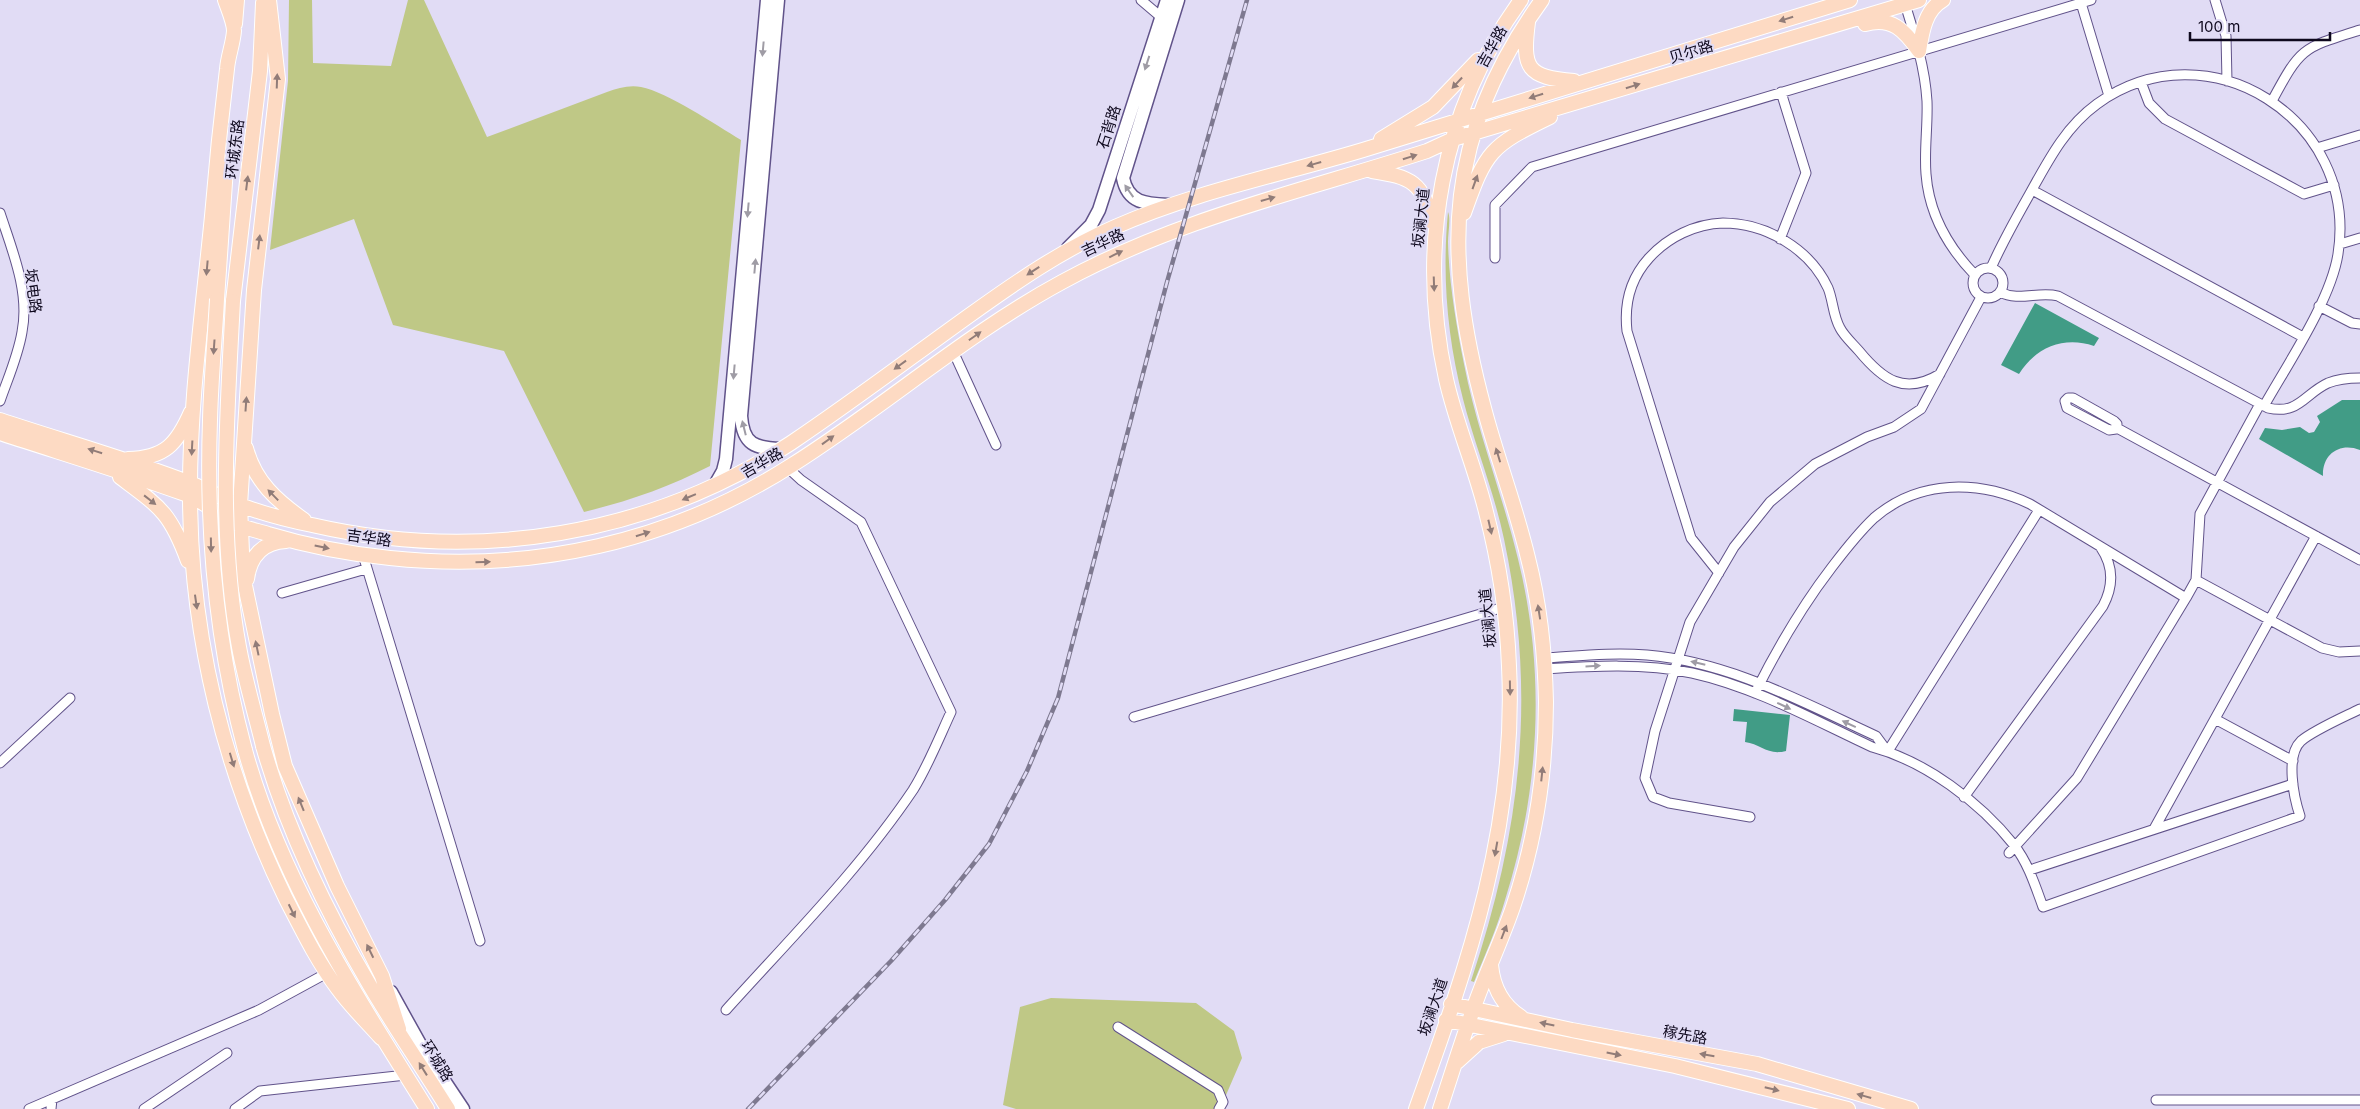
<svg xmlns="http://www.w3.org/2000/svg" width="2360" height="1109" font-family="Inter,'Noto Sans SC',sans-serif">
	<rect width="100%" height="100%" fill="#e1dcf5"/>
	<!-- green -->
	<path fill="#bfc886" d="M 289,0 L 312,0 L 313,63 L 391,66 L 408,0 L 424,0 L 487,137 L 607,92 C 618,88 629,85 641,87 C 667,92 716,125 741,140 L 710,466 C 669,487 629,501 584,512 L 504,351 L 393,325 L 354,219 L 270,250 L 288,81 Z
		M 1448,212 C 1451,218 1448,233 1448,242 C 1449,283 1456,324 1464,364 C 1477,431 1502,493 1518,559 C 1546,671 1540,790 1505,900 C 1497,928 1485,955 1474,982 L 1471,981 C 1521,831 1537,695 1504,539 C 1494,491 1475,446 1463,399 C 1447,337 1442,275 1448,212 Z
		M 1051,998 L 1196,1003 L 1234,1031 L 1242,1058 L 1220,1109 L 1016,1109 L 1003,1105 L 1020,1007 Z"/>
	<!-- water -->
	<path fill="#419c86" d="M 2035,303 L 2099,338 L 2094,346 C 2064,336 2036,347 2019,374 L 2001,365 Z
		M 2342,400 L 2360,400 L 2360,450 C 2340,442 2322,454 2323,476 L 2259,439 L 2265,428 L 2282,430 L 2300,427 L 2309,433 L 2314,432 L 2320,422 L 2317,416 Z
		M 1734,709 L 1790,715 L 1786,751 C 1768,756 1761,744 1745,742 L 1747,722 L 1733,721 Z"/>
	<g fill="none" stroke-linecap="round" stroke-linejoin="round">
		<!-- street casing -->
		<g stroke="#61538a" stroke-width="11">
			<path id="street" d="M 1141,0 L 1161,17
				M 2215,0 L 2226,36 L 2227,81
				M 2081,3 L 2109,96
				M 1905,4 C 1915,36 1925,68 1927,101 C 1928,125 1924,150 1926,174 C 1929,214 1947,246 1975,275
				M 2141,82 L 2149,103 L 2165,119 L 2304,194 L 2334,185
				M 2272,101 C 2301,47 2302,48 2360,30
				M 2317,148 L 2360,135
				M 2032,190 L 2303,337
				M 0,213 C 12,250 30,292 22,332 C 18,356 8,378 0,401
				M 1780,239 L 1806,173 L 1781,92
				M 2340,244 L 2360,238
				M 1495,258 L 1495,205 L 1532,167 L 2091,0
				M1973 283a15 15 0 1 1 30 0a15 15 0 1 1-30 0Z
				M 1991,268 C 2002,243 2015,220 2028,197 C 2047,163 2064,128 2097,104 C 2208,24 2359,120 2338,254 C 2331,300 2287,365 2264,406
				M 2000,292 C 2019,302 2038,291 2058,296 L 2268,408 C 2299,415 2304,394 2328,383 C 2338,379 2349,378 2360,378
				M 2319,306 L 2352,323 L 2360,324
				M 953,351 L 996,445
				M 2068,398 L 2073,398 L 2114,421 L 2117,424 L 2116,429 L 2109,430 L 2067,408 L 2065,401 Z
				M 2117,428 L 2360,560
				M 363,555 L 480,941
				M 1719,573 L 1691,538 L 1627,331 C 1624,304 1630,279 1649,258 C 1668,237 1695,224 1723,223 C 1766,223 1810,249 1828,288 C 1833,300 1833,316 1840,328 C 1844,336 1853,344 1859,351 C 1882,379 1904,396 1940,374
				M 2196,580 L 2322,648 L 2339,652 L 2360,651
				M 282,593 L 366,569
				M 1544,658 C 1578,656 1612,652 1647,655 C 1730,662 1802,702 1876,736 L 1887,751
				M 1545,669 C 1594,666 1643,663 1692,673 C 1755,687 1814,720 1872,747 C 1925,761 1980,802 2014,845 C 2028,863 2035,885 2043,907 L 2300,816 C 2294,798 2285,756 2301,741 C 2314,730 2344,717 2360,709
				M 1755,693 C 1777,649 1802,606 1832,567 C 1845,550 1858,533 1874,518 C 1919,479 1979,480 2030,504 L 2186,598
				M 1134,717 L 1504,607
				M 2215,719 L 2293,761
				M 1888,751 L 2039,510
				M 0,763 L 70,698
				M 1964,797 L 2103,606 C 2113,587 2114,567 2101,548
				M 1750,817 L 1669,803 L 1653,797 L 1645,778 L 1655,731 L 1690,622 L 1734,547 L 1770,502 L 1815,464 L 1867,437 L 1894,427 L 1921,409 L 1981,297
				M 2154,829 L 2316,536
				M 2009,853 L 2077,778 L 2186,598 L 2196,580 L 2200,514 L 2260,404
				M 2030,870 L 2293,784
				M 726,1010 C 790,939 859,870 913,790 C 928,766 939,738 951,712 L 861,522 L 801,480 L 788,468
				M 1118,1027 L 1218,1090 L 1223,1102 L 1219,1109
				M 2156,1100 L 2360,1100
				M 29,1109 L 259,1010 L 327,973
				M 51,1109 L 52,1099
				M 144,1109 L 227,1053
				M 235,1109 L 260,1091 L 406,1075"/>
		</g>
		<!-- secondary casing -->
		<g stroke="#61538a" stroke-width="15">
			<path id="secondary" d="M 778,0 L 741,416 C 743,445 755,448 781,449
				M 1170,205 C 1147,204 1128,204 1123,178 L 1178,0
				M 1068,248 L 1091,225 L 1099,210 L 1167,0
				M 715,485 L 723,471 L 726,459 L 767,0
				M 391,992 L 421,1046 L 463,1109"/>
		</g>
		<!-- primary casing -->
		<g stroke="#fff" stroke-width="16">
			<path id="primary" d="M 225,0 C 228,9 234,22 234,31 C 233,44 228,56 227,69 C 221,118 216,167 212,216 C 203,309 189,405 190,499 C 191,638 225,774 286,899 C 302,930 317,961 338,989 C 350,1006 367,1022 381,1038
				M 269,0 L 278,79 L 254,290 L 240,505 L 243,576 L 272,714 L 285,766 L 337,886 L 382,976 L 399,1029
				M 1528,22 C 1522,69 1527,77 1574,81
				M 235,24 L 237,0
				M 1865,24 C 1892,16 1905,31 1919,51
				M 1919,51 C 1922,32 1925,10 1943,0
				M 1381,139 L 1433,107 L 1478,60
				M 1372,171 C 1411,177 1423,182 1432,222
				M 1464,213 C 1486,151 1490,146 1550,117
				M 217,299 L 226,168
				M 233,301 L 260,71 L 263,3
				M 0,420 C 63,441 128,459 190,483 C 205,489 220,497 235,503 C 260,513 287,520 312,525 C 477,563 649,536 791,443 C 852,402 910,358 970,315 C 1016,282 1062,250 1115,227 C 1194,192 1280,175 1363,150 C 1525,101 1687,49 1850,0
				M 0,433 C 61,453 124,472 185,494 C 204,501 220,516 239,525 C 248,529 259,531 268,534 C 308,546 349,554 390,558 C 531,573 672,542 792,465 C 884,407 966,334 1062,282 C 1177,219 1303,191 1427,151 L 1453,139 L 1919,0
				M 246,448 C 255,482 277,501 304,520
				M 128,459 C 165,458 177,444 191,412
				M 120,477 C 160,507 170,512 188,561
				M 247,579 C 250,556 263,542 286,541
				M 263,746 C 287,831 325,909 369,984 C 394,1027 422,1067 448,1109
				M 245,750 C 281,881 356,995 427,1109
				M 1491,965 C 1493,987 1502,1005 1521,1017
				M 1451,1004 L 1572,1030 L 1757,1064 L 1911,1109
				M 1446,1020 L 1675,1066 L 1848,1109
				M 1457,1062 L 1479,1042 L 1504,1034
				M 1416,1109 C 1469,962 1517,824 1509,666 C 1507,614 1499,562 1486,512 C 1475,467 1456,424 1446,379 C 1417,247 1441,110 1521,0
				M 1440,1109 C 1451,1076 1461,1043 1473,1010 C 1485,975 1501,942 1513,907 C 1535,842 1546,771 1546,702 C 1545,654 1540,605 1528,558 C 1516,507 1497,458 1484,408 C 1442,252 1445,134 1542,0"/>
		</g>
		<!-- street -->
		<use href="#street" stroke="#fff" stroke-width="9"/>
		<!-- secondary -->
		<use href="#secondary" stroke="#fff" stroke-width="12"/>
		<!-- primary -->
		<use href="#primary" stroke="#fddac3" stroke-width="14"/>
		<!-- rail casing -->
		<g stroke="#7e7990" stroke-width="4.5">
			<path id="rail" d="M 748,1109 L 891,961 L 945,900 L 989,844 L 1027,771 L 1058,698 L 1167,282 L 1247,0"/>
		</g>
		<!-- rail -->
		<use href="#rail" stroke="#e1dcf5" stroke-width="2.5" stroke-dasharray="8" stroke-linecap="butt"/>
		<!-- primary-bridge casing -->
		<g stroke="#fff" stroke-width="16" stroke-linecap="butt">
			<path id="primary-bridge" d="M 217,299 C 215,339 211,379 210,420 C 206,531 216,642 245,750
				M 233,301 C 227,415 218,533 239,647 C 245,680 255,713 263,746"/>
		</g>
		<!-- primary-bridge -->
		<use href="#primary-bridge" stroke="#fddac3" stroke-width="14"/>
	</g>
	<!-- one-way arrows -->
	<defs><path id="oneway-solid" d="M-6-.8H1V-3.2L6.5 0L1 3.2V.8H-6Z" transform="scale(1.25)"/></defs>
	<g fill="#917c78">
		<use href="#oneway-solid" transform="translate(1786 19) rotate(163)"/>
		<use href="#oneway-solid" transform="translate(277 81) rotate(-88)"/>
		<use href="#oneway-solid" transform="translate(1457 83) rotate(133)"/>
		<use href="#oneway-solid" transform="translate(1633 86) rotate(-17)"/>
		<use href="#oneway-solid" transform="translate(1536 96) rotate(162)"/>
		<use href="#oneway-solid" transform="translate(1410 157) rotate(-18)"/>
		<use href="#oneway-solid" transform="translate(1314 164) rotate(164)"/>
		<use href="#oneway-solid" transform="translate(1475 182) rotate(-70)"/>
		<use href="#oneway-solid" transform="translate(247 183) rotate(-83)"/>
		<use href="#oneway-solid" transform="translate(1268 199) rotate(-16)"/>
		<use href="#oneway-solid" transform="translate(259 242) rotate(-83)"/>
		<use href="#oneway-solid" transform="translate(1116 254) rotate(-26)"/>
		<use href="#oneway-solid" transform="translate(207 268) rotate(95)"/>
		<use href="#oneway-solid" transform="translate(1033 271) rotate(147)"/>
		<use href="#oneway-solid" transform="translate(1434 284) rotate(88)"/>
		<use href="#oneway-solid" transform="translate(975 336) rotate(-35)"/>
		<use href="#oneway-solid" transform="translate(214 347) rotate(94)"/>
		<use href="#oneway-solid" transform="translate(900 365) rotate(144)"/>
		<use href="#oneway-solid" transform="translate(246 404) rotate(-86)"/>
		<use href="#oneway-solid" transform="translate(828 440) rotate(-36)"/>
		<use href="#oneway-solid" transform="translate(192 448) rotate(93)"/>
		<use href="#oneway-solid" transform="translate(95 451) rotate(-162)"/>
		<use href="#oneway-solid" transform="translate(1498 455) rotate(-107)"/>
		<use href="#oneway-solid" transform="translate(273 495) rotate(-134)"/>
		<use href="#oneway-solid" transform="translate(689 497) rotate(157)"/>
		<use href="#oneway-solid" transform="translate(150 500) rotate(38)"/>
		<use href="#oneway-solid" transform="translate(1490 527) rotate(77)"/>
		<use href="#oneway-solid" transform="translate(643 534) rotate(-18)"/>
		<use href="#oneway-solid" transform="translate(211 545) rotate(89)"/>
		<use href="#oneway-solid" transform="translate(322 547) rotate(12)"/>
		<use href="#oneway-solid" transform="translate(483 562) rotate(-2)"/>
		<use href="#oneway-solid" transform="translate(196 602) rotate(82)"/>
		<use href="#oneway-solid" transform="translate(1539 612) rotate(-99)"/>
		<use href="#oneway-solid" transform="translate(257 648) rotate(-102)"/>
		<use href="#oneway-solid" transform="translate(1510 688) rotate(89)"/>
		<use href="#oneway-solid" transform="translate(232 760) rotate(73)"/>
		<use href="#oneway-solid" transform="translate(1542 774) rotate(-84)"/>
		<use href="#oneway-solid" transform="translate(301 804) rotate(-112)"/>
		<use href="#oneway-solid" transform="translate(1496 849) rotate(100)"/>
		<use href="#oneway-solid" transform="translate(292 911) rotate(64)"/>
		<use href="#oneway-solid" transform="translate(1504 932) rotate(-69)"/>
		<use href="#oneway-solid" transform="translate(370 951) rotate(-116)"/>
		<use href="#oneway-solid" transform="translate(1547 1024) rotate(-168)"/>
		<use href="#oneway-solid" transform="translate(1614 1054) rotate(11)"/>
		<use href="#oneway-solid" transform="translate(1707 1055) rotate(-170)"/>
		<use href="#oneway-solid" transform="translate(423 1069) rotate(-122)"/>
		<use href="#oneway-solid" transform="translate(1772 1089) rotate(14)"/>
		<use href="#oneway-solid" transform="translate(1864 1096) rotate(-164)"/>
	</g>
	<g fill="#9f9ca5">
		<use href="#oneway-solid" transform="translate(763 49) rotate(95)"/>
		<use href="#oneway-solid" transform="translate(1147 63) rotate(108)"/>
		<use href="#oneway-solid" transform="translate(1129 191) rotate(-125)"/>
		<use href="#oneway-solid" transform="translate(748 210) rotate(95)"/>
		<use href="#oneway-solid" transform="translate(755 266) rotate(-85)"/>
		<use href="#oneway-solid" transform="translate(734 372) rotate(95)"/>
		<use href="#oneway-solid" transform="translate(744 428) rotate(-104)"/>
		<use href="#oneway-solid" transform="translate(1698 663) rotate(-167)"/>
		<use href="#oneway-solid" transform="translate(1593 666) rotate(-3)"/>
		<use href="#oneway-solid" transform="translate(1784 706) rotate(25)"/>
		<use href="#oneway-solid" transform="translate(1849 724) rotate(-155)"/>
	</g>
	<g text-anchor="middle" stroke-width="4" stroke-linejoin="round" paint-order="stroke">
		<!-- street labels -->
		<g font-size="15" fill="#0e081d" stroke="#e1dcf5">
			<text transform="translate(1492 47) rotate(-61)" y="5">吉华路</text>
			<text transform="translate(1691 52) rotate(-17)" y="5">贝尔路</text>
			<text transform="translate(1109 127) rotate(-72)" y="5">石背路</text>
			<text transform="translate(235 149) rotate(-83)" y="5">环城东路</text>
			<text transform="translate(1421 218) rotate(-84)" y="5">坂澜大道</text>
			<text transform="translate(1103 243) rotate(-25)" y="5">吉华路</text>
			<text transform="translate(33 291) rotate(83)" y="5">坂电路</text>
			<text transform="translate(762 463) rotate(-30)" y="5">吉华路</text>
			<text transform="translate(369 538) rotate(8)" y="5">吉华路</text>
			<text transform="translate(1488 618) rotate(-96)" y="5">坂澜大道</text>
			<text transform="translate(1433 1007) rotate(-71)" y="5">坂澜大道</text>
			<text transform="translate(1685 1035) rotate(10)" y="5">稼先路</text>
			<text transform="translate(437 1061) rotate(58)" y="5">环城路</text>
		</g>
	</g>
	<!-- scale -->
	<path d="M2190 32v8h140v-8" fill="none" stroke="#0e081d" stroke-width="2.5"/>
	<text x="2198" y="32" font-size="15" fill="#0e081d" stroke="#e1dcf5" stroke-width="4" paint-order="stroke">100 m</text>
</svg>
